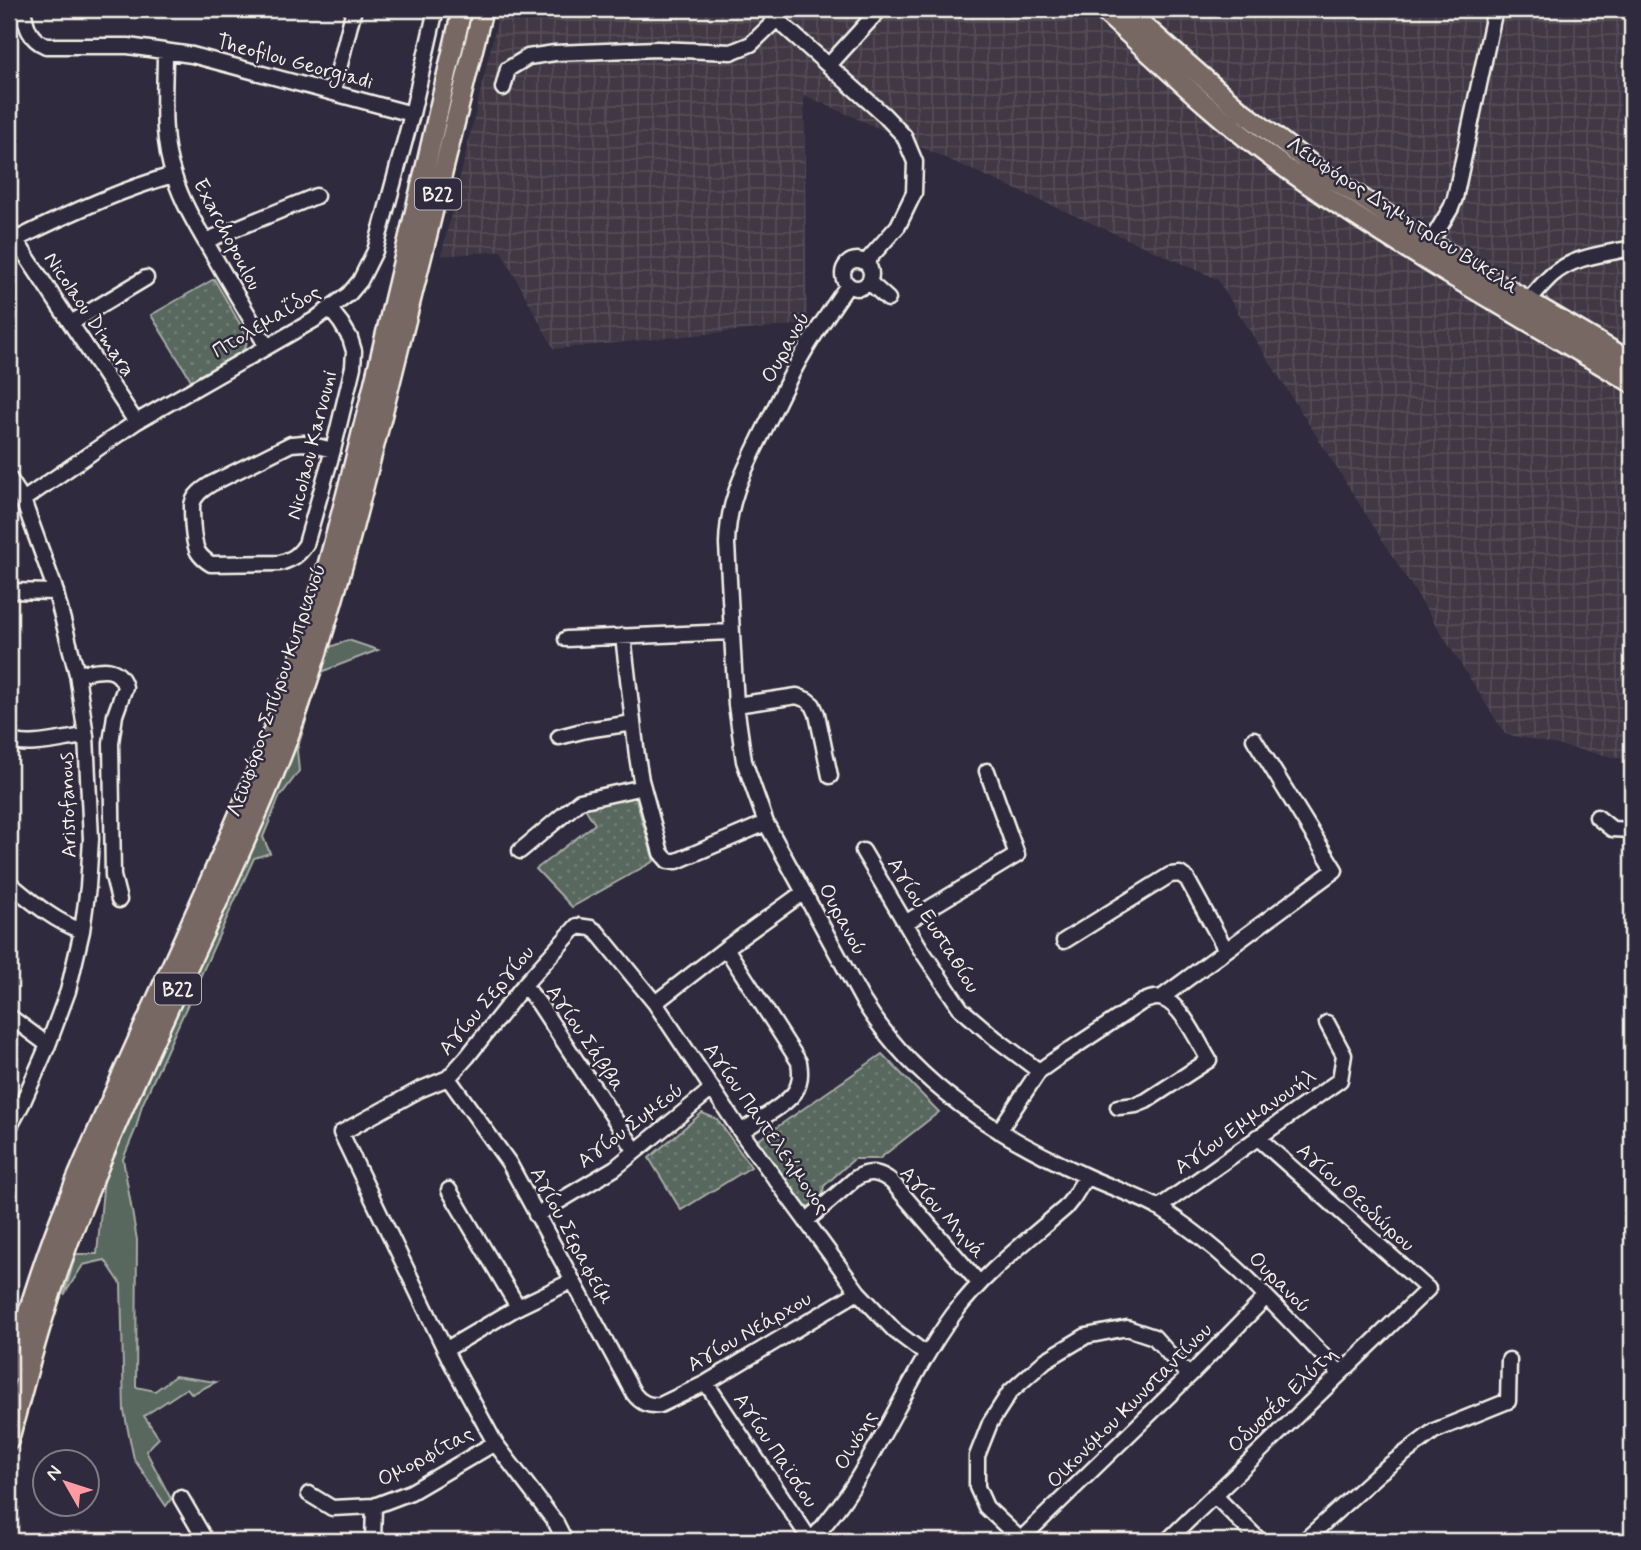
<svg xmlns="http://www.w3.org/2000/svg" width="1641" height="1550" font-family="Mynerve,sans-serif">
	<defs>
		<pattern id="industrial-grid" width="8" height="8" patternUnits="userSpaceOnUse" patternTransform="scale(1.75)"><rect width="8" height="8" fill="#413845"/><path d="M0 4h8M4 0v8" fill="none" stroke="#544c57"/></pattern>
		<pattern id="park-dots" width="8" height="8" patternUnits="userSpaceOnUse" patternTransform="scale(1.75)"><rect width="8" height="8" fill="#58685f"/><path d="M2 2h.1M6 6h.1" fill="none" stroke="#717e76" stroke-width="1.8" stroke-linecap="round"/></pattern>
	</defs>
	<rect width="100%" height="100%" fill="#2f2a3d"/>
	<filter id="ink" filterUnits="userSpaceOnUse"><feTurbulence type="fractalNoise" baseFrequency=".0143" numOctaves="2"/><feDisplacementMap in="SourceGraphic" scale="14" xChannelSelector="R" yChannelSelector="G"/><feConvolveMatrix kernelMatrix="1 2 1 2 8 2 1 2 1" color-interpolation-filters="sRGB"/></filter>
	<g filter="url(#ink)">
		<!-- industrial -->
		<path fill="url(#industrial-grid)" d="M 500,9 L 1632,9 L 1632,761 L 1505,734 L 1217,279 L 804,95 L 807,324 L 554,349 L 501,251 L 441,256 Z"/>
		<!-- green -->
		<path fill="#58685f" stroke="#a6aca4" stroke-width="2" d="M 348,640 L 378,650 L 321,672 L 297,750 L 299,771 L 279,798 L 263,837 L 270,853 L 254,858 L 142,1105 L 136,1128 L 123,1159 L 137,1240 L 136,1387 L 155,1391 L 175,1376 L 216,1382 L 192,1394 L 187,1388 L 144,1416 L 159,1438 L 146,1451 L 171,1499 L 166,1506 L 134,1459 L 124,1411 L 121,1284 L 105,1260 L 83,1265 L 64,1295 L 76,1254 L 97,1254 L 104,1178 L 237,877 L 330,647 Z"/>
		<!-- park -->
		<path fill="url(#park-dots)" stroke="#a6aca4" stroke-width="2" d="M 214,279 L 247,336 L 246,346 L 242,351 L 191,380 L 151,315 Z
			M 634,793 L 654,861 L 572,907 L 536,869 L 595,824 L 583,805 Z
			M 882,1054 L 939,1112 L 879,1159 L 854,1159 L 824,1186 L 821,1203 L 802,1208 L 757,1141 Z
			M 702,1113 L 717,1119 L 751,1167 L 681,1210 L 649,1158 Z"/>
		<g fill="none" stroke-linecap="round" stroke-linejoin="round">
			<!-- minor casing -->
			<g stroke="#f4f1e8" stroke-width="19">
				<path id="minor" d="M 23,9 C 26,26 29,39 46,46 L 128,46 L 192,55 L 412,114
					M 765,9 L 884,115 L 904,136 L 915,162 L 914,193 L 898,226 L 866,262
					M 165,52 C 165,92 160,137 174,176 C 183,205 200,232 215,258 C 232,288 250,317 267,347
					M 829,65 L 880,9
					M 503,88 L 508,69 L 528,57 L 555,53 L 657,49 L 731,52 L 751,44 L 777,19
					M 333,92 L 354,9
					M 9,230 L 136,422
					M 15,240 C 65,215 119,190 173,175
					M 205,241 L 316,196
					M 1430,243 L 1451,208 L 1455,198 L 1495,9
					M843 274a14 14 0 1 1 28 0a14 14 0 1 1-28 0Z
					M 869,282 L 888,299
					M 848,285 C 830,311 811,338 796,366 C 785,386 775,408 765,428 C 745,469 728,498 727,544 L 736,705 L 744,761 L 766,823 L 863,1001 C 916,1086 996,1135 1086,1176 C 1109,1187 1136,1195 1159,1208 C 1229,1251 1283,1315 1340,1373
					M 1529,300 C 1536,292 1544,282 1552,275 C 1574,256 1605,254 1632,248
					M 330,309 L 341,323 L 350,338 L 354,351 L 353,367 L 333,450 L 306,544 C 299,555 293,559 280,563 L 211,564 C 206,561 201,557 198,552 C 192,541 192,517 192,505 C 194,495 203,489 211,484 L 291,444 L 304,443 L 333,450
					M 71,323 L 146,278
					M 9,478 L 23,500 L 54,586 L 77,674 L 86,736 L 91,839 L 88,887 L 82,931 L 68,991 L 48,1045 L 23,1102 L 9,1128
					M 23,500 L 136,422 L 314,320 L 349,294 L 360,281 L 375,251 L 412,114 L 436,9
					M 9,591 L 56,592
					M 623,636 L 637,756 L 641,780 L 661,853 L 668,861 L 677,861 L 766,823
					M 566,639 L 731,632
					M 77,674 C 96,671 118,662 125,687 L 115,715 L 111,743 L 113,876 L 119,900
					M 736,705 L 797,696 L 807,700 L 813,705 L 817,714 L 830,776
					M 559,737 L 586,730 L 633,723
					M 9,740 C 27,749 65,738 86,736
					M 1597,817 L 1612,829 L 1632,830
					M 520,851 L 580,801 L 643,787
					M 863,851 L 920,948 L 961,1009 L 995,1038 L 1039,1071
					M 9,883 C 32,902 54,921 82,931
					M 905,923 L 1017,855 L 987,771
					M 1064,941 L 1170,875 L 1180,874 L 1187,879 L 1226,950
					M 726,948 L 799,1062 C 804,1090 792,1098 770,1113 C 761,1119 751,1125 741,1132
					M 524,985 L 539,1004 L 635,1150
					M 1161,998 L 1335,870 L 1254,739
					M 655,1003 L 726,948 L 804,892
					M 9,1016 L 48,1045
					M 448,1078 L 509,1163 L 634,1394 C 641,1403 648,1406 660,1405 L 706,1383 L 858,1292
					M 999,1131 L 1039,1071 L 1053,1061 L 1142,1002 C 1149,999 1156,996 1163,999 C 1182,1005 1199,1044 1209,1060 L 1146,1101 L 1136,1105 L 1118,1107
					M 449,1190 L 518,1307
					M 1158,1208 L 1340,1080 L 1344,1055 L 1327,1023
					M 536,1215 L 615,1168 L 712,1089
					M 806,1221 L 856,1178 C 870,1170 880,1172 892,1182 L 979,1283
					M 445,1350 L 518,1307 L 572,1281
					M 706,1383 L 811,1541
					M 309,1494 L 332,1508 L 374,1506 L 411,1492 L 495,1443
					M 1214,1495 L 1260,1541
					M 181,1498 L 206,1541
					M 1021,1540 L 986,1507 L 977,1487 L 977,1456 L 990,1423 L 1010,1392 L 1046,1360 L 1086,1336 L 1127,1328 L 1154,1337 L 1189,1376
					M 373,1541 L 374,1506
					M 565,1541 L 556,1523 L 495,1443 L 451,1362 L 341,1133 L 419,1090 L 448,1078 L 467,1057 L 524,985 L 577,926 L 591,928 L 597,932 L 655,1003 L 741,1132 L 858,1292 L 895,1331 L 927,1355
					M 811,1541 C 827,1522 843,1503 856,1481 C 890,1427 915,1367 953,1315 C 984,1273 1026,1242 1065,1208 L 1073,1198 L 1086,1177
					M 1019,1541 L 1189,1376 L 1266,1297
					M 1167,1541 L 1428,1289 L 1257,1137
					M 1304,1541 L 1379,1473 L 1434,1431 L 1508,1401 L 1509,1360"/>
			</g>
			<!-- major casing -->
			<g stroke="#f4f1e8" stroke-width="23">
				<path id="major" d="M 1101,9 C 1156,58 1209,111 1268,155 C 1325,198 1385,235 1445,272 C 1507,309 1570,346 1632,383
					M 1125,9 L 1239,109 L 1316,168 L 1430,243 L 1632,362
					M 9,1373 C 27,1316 44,1257 67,1202 C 137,1032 222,868 286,696 C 321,601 344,502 369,404 C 401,272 432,141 462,9
					M 9,1440 C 30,1361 51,1284 82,1208 C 119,1114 162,1022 205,930 C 232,870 260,811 284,749 C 327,635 356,518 386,400 C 419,270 451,139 483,9"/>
			</g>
			<!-- minor -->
			<use href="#minor" stroke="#2f2a3d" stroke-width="14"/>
			<!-- major -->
			<use href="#major" stroke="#776864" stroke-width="18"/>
		</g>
	</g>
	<g text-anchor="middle" stroke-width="5" stroke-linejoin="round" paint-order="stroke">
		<!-- shield labels -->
		<g fill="#2f2a3d" stroke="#b9b5b5" stroke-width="2">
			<rect x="415" y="178.5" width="46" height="31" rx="5"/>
			<rect x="155" y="973.5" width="46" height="31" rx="5"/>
		</g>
		<g font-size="19" font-weight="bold" fill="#f4f1e8">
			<text x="438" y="201">B22</text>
			<text x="178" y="996">B22</text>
		</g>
		<!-- street labels -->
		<g font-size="21" fill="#f4f1e8" stroke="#2f2a3d">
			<text transform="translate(295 61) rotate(15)" y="7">Theofilou Georgiadi</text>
			<text transform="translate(1403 215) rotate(33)" y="7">Λεωφόρος Δημητρίου Βικελά</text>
			<text transform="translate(228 234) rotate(62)" y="7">Exarchopoulou</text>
			<text transform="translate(90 314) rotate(56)" y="7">Nicolaou Dimara</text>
			<text transform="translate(266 321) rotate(-31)" y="7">Πτολεμαΐδος</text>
			<text transform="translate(785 347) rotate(-61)" y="7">Ουρανού</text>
			<text transform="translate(311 445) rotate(-76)" y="7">Nicolaou Karvouni</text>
			<text transform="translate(276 690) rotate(-71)" y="7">Λεωφόρος Σπύρου Κυπριανού</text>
			<text transform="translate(67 805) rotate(-92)" y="7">Aristofanous</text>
			<text transform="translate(843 919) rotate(62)" y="7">Ουρανού</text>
			<text transform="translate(934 925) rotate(58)" y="7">Αγίου Ευσταθίου</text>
			<text transform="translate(486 1000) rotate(-50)" y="7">Αγίου Σεργίου</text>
			<text transform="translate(586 1038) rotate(56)" y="7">Αγίου Σάββα</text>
			<text transform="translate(1245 1121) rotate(-35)" y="7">Αγίου Εμμανουήλ</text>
			<text transform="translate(630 1125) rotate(-37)" y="7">Αγίου Συμεού</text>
			<text transform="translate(767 1128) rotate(55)" y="7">Αγίου Παντελεήμονος</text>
			<text transform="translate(1356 1197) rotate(42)" y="7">Αγίου Θεοδώρου</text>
			<text transform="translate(943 1212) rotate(48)" y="7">Αγίου Μηνά</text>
			<text transform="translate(572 1236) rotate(62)" y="7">Αγίου Σεραφείμ</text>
			<text transform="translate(1280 1282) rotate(45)" y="7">Ουρανού</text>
			<text transform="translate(749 1331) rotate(-30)" y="7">Αγίου Νεάρχου</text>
			<text transform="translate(1282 1399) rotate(-44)" y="7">Οδυσσέα Ελύτη</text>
			<text transform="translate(1129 1405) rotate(-45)" y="7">Οικονόμου Κωνσταντίνου</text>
			<text transform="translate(855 1440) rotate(-60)" y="7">Οινόης</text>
			<text transform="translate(776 1450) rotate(56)" y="7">Αγίου Παϊσίου</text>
			<text transform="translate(425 1456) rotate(-28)" y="7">Ομορφίτας</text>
		</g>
	</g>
	<!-- margin -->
	<rect width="1641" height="1550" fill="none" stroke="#2f2a3d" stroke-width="35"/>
	<rect x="18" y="18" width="1606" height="1515" fill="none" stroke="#f4f1e8" stroke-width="2.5" filter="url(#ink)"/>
	<!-- north arrow -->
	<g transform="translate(66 1483) rotate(309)"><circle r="33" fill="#2f2a3d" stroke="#7e7a81" stroke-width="2"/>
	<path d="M0-5L12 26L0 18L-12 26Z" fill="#ff9aa2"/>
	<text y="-10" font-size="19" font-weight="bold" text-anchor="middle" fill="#f4f1e8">N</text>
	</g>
</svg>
